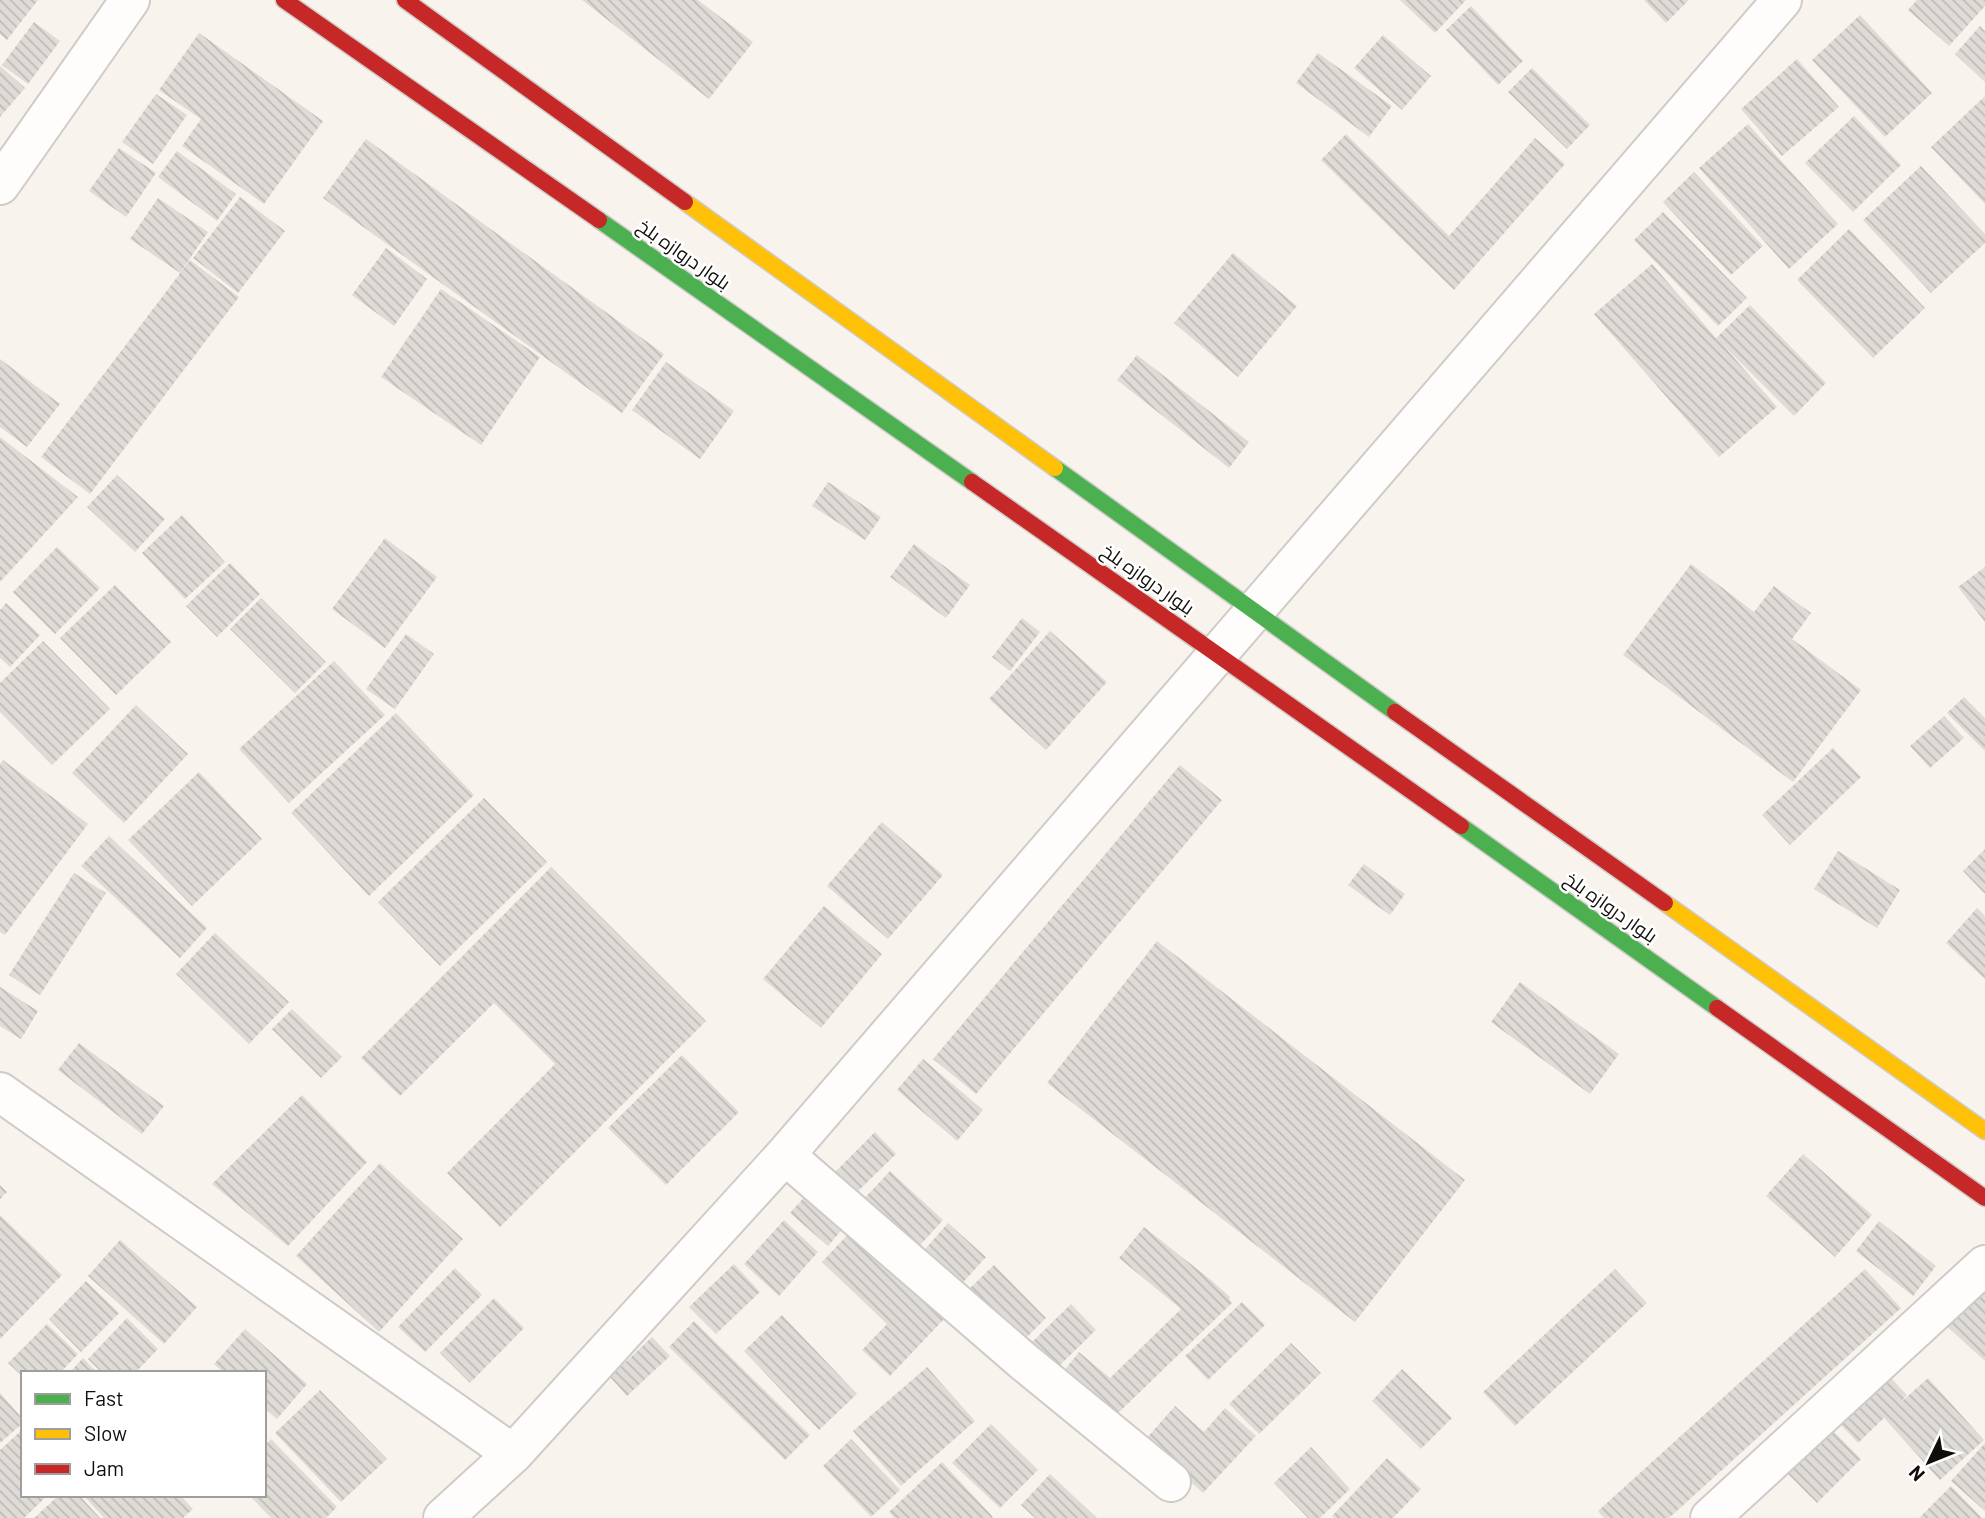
<svg xmlns="http://www.w3.org/2000/svg" width="1985" height="1518" font-family="Barlow,Cairo,sans-serif">
	<defs>
		<pattern id="building-back-hatch" width="6" height="6" patternUnits="userSpaceOnUse" patternTransform="scale(1.75)"><rect width="6" height="6" fill="#dfdbd7"/><path d="M-1 5l2 2M0 0l6 6M5-1l2 2" fill="none" stroke="#bebbb7"/></pattern>
	</defs>
	<rect width="100%" height="100%" fill="#f9f3ee"/>
	<!-- building -->
	<path fill="url(#building-back-hatch)" d="M 0,0 L 38,0 L 7,40 L 0,34 Z
		M 582,0 L 698,0 L 753,42 L 709,99 Z
		M 1400,0 L 1466,0 L 1435,33 Z
		M 1644,0 L 1689,0 L 1666,23 Z
		M 1917,0 L 1985,0 L 1985,6 L 1949,46 L 1908,10 Z
		M 1471,6 L 1523,61 L 1498,85 L 1446,30 Z
		M 1860,15 L 1932,93 L 1885,137 L 1812,60 Z
		M 34,22 L 60,41 L 28,84 L 2,65 Z
		M 1980,26 L 1985,31 L 1985,82 L 1955,54 Z
		M 199,33 L 323,121 L 264,204 L 182,146 L 201,119 L 159,90 Z
		M 1383,35 L 1431,76 L 1402,110 L 1354,68 Z
		M 1318,53 L 1392,106 L 1369,137 L 1296,83 Z
		M 1797,59 L 1839,107 L 1782,156 L 1741,109 Z
		M 0,66 L 25,88 L 0,117 Z
		M 1532,68 L 1590,125 L 1567,149 L 1508,92 Z
		M 156,94 L 187,115 L 153,164 L 122,142 Z
		M 1985,96 L 1985,204 L 1931,147 Z
		M 1854,116 L 1901,165 L 1853,212 L 1805,163 Z
		M 1748,124 L 1838,224 L 1789,269 L 1699,168 Z
		M 1346,134 L 1449,236 L 1535,138 L 1565,164 L 1454,290 L 1321,160 Z
		M 366,139 L 664,354 L 622,413 L 323,198 Z
		M 119,148 L 156,173 L 126,217 L 89,191 Z
		M 177,151 L 236,194 L 217,221 L 158,177 Z
		M 1921,166 L 1985,234 L 1985,243 L 1931,293 L 1863,220 Z
		M 1694,172 L 1763,246 L 1731,275 L 1663,202 Z
		M 240,197 L 285,231 L 238,293 L 193,258 Z
		M 158,198 L 208,232 L 180,273 L 130,239 Z
		M 1663,212 L 1747,298 L 1718,326 L 1634,240 Z
		M 1849,229 L 1925,308 L 1873,358 L 1797,280 Z
		M 386,248 L 427,279 L 394,326 L 352,295 Z
		M 1233,253 L 1297,306 L 1238,377 L 1174,323 Z
		M 190,260 L 239,297 L 90,494 L 41,457 Z
		M 1652,264 L 1716,338 L 1750,305 L 1826,383 L 1794,416 L 1723,345 L 1777,407 L 1719,457 L 1594,314 Z
		M 441,289 L 540,357 L 481,445 L 381,377 Z
		M 1137,355 L 1249,442 L 1229,468 L 1117,380 Z
		M 0,359 L 60,404 L 27,447 L 0,427 Z
		M 666,362 L 734,411 L 700,459 L 632,410 Z
		M 0,437 L 78,497 L 0,582 Z
		M 117,475 L 165,519 L 135,552 L 87,507 Z
		M 828,482 L 881,517 L 865,540 L 812,506 Z
		M 182,515 L 225,562 L 185,599 L 142,553 Z
		M 385,538 L 437,577 L 385,648 L 332,609 Z
		M 914,544 L 970,585 L 946,618 L 890,577 Z
		M 57,547 L 100,588 L 55,634 L 13,592 Z
		M 230,563 L 260,594 L 217,637 L 186,606 Z
		M 1691,564 L 1754,612 L 1774,586 L 1811,613 L 1792,639 L 1861,690 L 1793,782 L 1623,655 Z
		M 1985,567 L 1985,622 L 1958,587 Z
		M 115,585 L 171,642 L 116,695 L 60,638 Z
		M 261,598 L 326,662 L 295,693 L 230,629 Z
		M 6,603 L 40,635 L 10,667 L 0,658 L 0,610 Z
		M 1022,618 L 1040,632 L 1010,671 L 992,657 Z
		M 1050,631 L 1107,682 L 1046,750 L 989,699 Z
		M 406,634 L 434,654 L 395,709 L 366,689 Z
		M 43,641 L 110,709 L 52,765 L 0,712 L 0,683 Z
		M 334,661 L 385,715 L 289,803 L 239,749 Z
		M 1964,697 L 1985,718 L 1985,751 L 1947,713 Z
		M 136,705 L 188,754 L 124,823 L 72,773 Z
		M 396,713 L 474,795 L 369,896 L 291,813 Z
		M 1944,716 L 1964,738 L 1930,768 L 1910,746 Z
		M 1833,748 L 1861,777 L 1790,845 L 1762,815 Z
		M 3,760 L 88,824 L 5,935 L 0,932 L 0,764 Z
		M 1180,765 L 1222,800 L 976,1094 L 933,1059 Z
		M 199,772 L 262,839 L 192,906 L 128,840 Z
		M 484,798 L 547,862 L 440,966 L 378,902 Z
		M 882,822 L 943,875 L 888,939 L 827,886 Z
		M 109,836 L 207,928 L 180,958 L 81,866 Z
		M 1985,849 L 1985,894 L 1963,871 Z
		M 1838,851 L 1900,890 L 1877,928 L 1814,889 Z
		M 1364,864 L 1405,894 L 1390,915 L 1348,885 Z
		M 551,867 L 706,1021 L 500,1227 L 447,1173 L 555,1064 L 494,1003 L 400,1096 L 361,1058 Z
		M 74,873 L 106,893 L 40,995 L 9,975 Z
		M 824,906 L 882,954 L 821,1028 L 763,979 Z
		M 1977,908 L 1985,916 L 1985,979 L 1946,943 Z
		M 215,933 L 289,1002 L 249,1044 L 176,974 Z
		M 1157,941 L 1465,1180 L 1355,1322 L 1047,1083 Z
		M 1520,982 L 1619,1054 L 1590,1094 L 1491,1022 Z
		M 0,987 L 38,1011 L 21,1039 L 0,1026 Z
		M 292,1009 L 342,1057 L 321,1078 L 272,1029 Z
		M 79,1043 L 164,1106 L 142,1134 L 58,1070 Z
		M 682,1055 L 739,1112 L 666,1185 L 608,1128 Z
		M 923,1059 L 983,1110 L 957,1141 L 897,1090 Z
		M 302,1095 L 367,1162 L 288,1246 L 212,1184 Z
		M 875,1132 L 896,1154 L 850,1199 L 829,1178 Z
		M 1803,1154 L 1872,1215 L 1835,1257 L 1766,1196 Z
		M 380,1163 L 463,1239 L 379,1332 L 296,1256 Z
		M 890,1171 L 943,1220 L 915,1251 L 861,1202 Z
		M 0,1185 L 7,1192 L 0,1199 Z
		M 808,1193 L 846,1225 L 828,1246 L 790,1213 Z
		M 0,1215 L 62,1275 L 0,1339 Z
		M 784,1220 L 818,1252 L 779,1296 L 744,1264 Z
		M 1879,1221 L 1936,1266 L 1913,1296 L 1856,1251 Z
		M 948,1223 L 986,1257 L 958,1288 L 920,1255 Z
		M 1144,1227 L 1211,1280 L 1230,1297 L 1229,1299 L 1232,1303 L 1113,1418 L 1060,1376 L 1079,1352 L 1110,1378 L 1181,1309 L 1119,1258 Z
		M 852,1230 L 946,1317 L 890,1376 L 862,1350 L 887,1324 L 822,1262 Z
		M 120,1240 L 197,1307 L 164,1344 L 88,1276 Z
		M 734,1264 L 760,1292 L 716,1334 L 689,1307 Z
		M 994,1265 L 1046,1318 L 1020,1344 L 967,1291 Z
		M 455,1268 L 482,1295 L 425,1352 L 398,1327 Z
		M 1615,1269 L 1647,1303 L 1515,1426 L 1483,1392 Z
		M 1865,1269 L 1901,1308 L 1669,1518 L 1604,1518 L 1598,1511 Z
		M 86,1281 L 119,1313 L 81,1352 L 49,1319 Z
		M 1985,1290 L 1985,1361 L 1941,1321 Z
		M 494,1298 L 524,1328 L 470,1383 L 440,1353 Z
		M 1242,1302 L 1265,1325 L 1208,1380 L 1185,1356 Z
		M 1071,1304 L 1096,1330 L 1054,1371 L 1029,1345 Z
		M 782,1315 L 857,1394 L 819,1430 L 744,1351 Z
		M 127,1318 L 158,1349 L 135,1373 L 102,1373 L 88,1359 Z
		M 694,1321 L 810,1435 L 785,1460 L 669,1347 Z
		M 47,1324 L 78,1354 L 60,1373 L 23,1373 L 23,1377 L 8,1363 Z
		M 245,1329 L 307,1384 L 277,1419 L 264,1408 L 264,1373 L 224,1373 L 214,1364 Z
		M 652,1337 L 670,1356 L 627,1396 L 610,1377 Z
		M 1291,1343 L 1321,1373 L 1259,1434 L 1229,1404 Z
		M 83,1358 L 98,1373 L 69,1373 Z
		M 927,1367 L 975,1421 L 901,1486 L 853,1431 Z
		M 1402,1369 L 1452,1418 L 1421,1449 L 1372,1401 Z
		M 1888,1375 L 1907,1395 L 1900,1403 L 1928,1378 L 1984,1440 L 1940,1480 L 1884,1418 L 1858,1443 L 1839,1423 Z
		M 320,1390 L 387,1459 L 341,1502 L 275,1433 Z
		M 0,1393 L 23,1419 L 23,1423 L 0,1443 Z
		M 1175,1406 L 1204,1432 L 1225,1408 L 1256,1436 L 1203,1493 L 1145,1440 Z
		M 991,1424 L 1038,1470 L 1000,1508 L 952,1463 Z
		M 23,1429 L 23,1495 L 48,1495 L 24,1518 L 0,1518 L 0,1450 Z
		M 1832,1430 L 1861,1459 L 1817,1503 L 1788,1474 Z
		M 271,1439 L 337,1507 L 326,1518 L 271,1518 L 249,1495 L 264,1495 L 264,1446 Z
		M 851,1439 L 900,1490 L 871,1517 L 823,1466 Z
		M 1985,1443 L 1985,1511 L 1951,1481 Z
		M 1311,1447 L 1350,1489 L 1320,1518 L 1308,1518 L 1274,1483 Z
		M 1387,1458 L 1421,1489 L 1393,1518 L 1334,1518 L 1332,1516 Z
		M 942,1462 L 993,1517 L 992,1518 L 894,1518 L 889,1512 Z
		M 1050,1474 L 1097,1518 L 1035,1518 L 1021,1505 Z
		M 1951,1486 L 1982,1518 L 1919,1518 Z
		M 59,1495 L 79,1495 L 100,1518 L 34,1518 Z
		M 83,1495 L 180,1495 L 193,1509 L 183,1518 L 104,1518 Z"/>
	<g fill="none" stroke-linecap="round" stroke-linejoin="round">
		<!-- street casing -->
		<g stroke="#cfcbc8" stroke-width="42">
			<path id="street" d="M 0,185 L 130,0
				M 0,1092 L 513,1454
				M 785,1155 L 1023,1361 L 1171,1482
				M 443,1518 L 513,1454 L 785,1155 L 1782,0
				M 1710,1518 L 1985,1265"/>
		</g>
		<!-- fast casing -->
		<g stroke="#cfcbc8" stroke-width="19">
			<path id="fast" d="M 599,220 L 972,482
				M 1055,468 L 1395,712
				M 1461,826 L 1717,1008"/>
		</g>
		<!-- slow casing -->
		<g stroke="#cfcbc8" stroke-width="19">
			<path id="slow" d="M 685,202 L 1055,468
				M 1665,903 L 1985,1131"/>
		</g>
		<!-- jam casing -->
		<g stroke="#cfcbc8" stroke-width="19">
			<path id="jam" d="M 284,0 L 599,220
				M 405,0 L 685,202
				M 972,482 L 1461,826
				M 1395,712 L 1665,903
				M 1717,1008 L 1985,1198"/>
		</g>
		<!-- street -->
		<use href="#street" stroke="#fefdfc" stroke-width="38"/>
		<!-- fast -->
		<use href="#fast" stroke="#4caf50" stroke-width="16"/>
		<!-- slow -->
		<use href="#slow" stroke="#ffc107" stroke-width="16"/>
		<!-- jam -->
		<use href="#jam" stroke="#c62828" stroke-width="16"/>
	</g>
	<g text-anchor="middle" stroke-width="5" stroke-linejoin="round" paint-order="stroke">
		<!-- street labels -->
		<g font-size="19" fill="#100d0a" stroke="#fff">
			<text transform="translate(684 254) rotate(35)" y="7">بلوار دروازه بلخ</text>
			<text transform="translate(1148 579) rotate(35)" y="7">بلوار دروازه بلخ</text>
			<text transform="translate(1611 907) rotate(35)" y="7">بلوار دروازه بلخ</text>
		</g>
	</g>
	<!-- legend -->
	<rect x="21" y="1371" width="245" height="126" fill="#ffffff" stroke="#9f9e9d" stroke-width="2"/>
	<rect x="35" y="1394" width="35" height="10" fill="#4caf50" stroke="#9f9e9d" stroke-width="2"/>
	<text x="84" y="1406" font-size="21" fill="#100d0a">Fast</text>
	<rect x="35" y="1429" width="35" height="10" fill="#ffc107" stroke="#9f9e9d" stroke-width="2"/>
	<text x="84" y="1441" font-size="21" fill="#100d0a">Slow</text>
	<rect x="35" y="1464" width="35" height="10" fill="#c62828" stroke="#9f9e9d" stroke-width="2"/>
	<text x="84" y="1476" font-size="21" fill="#100d0a">Jam</text>
	<!-- north arrow -->
	<g transform="translate(1929 1462) rotate(227)" stroke="#ffffff" stroke-width="5" paint-order="stroke">
	<path d="M0-5L12 26L0 18L-12 26Z" fill="#100d0a"/>
	<text y="-10" font-size="19" font-weight="bold" text-anchor="middle" fill="#100d0a">N</text>
	</g>
</svg>
